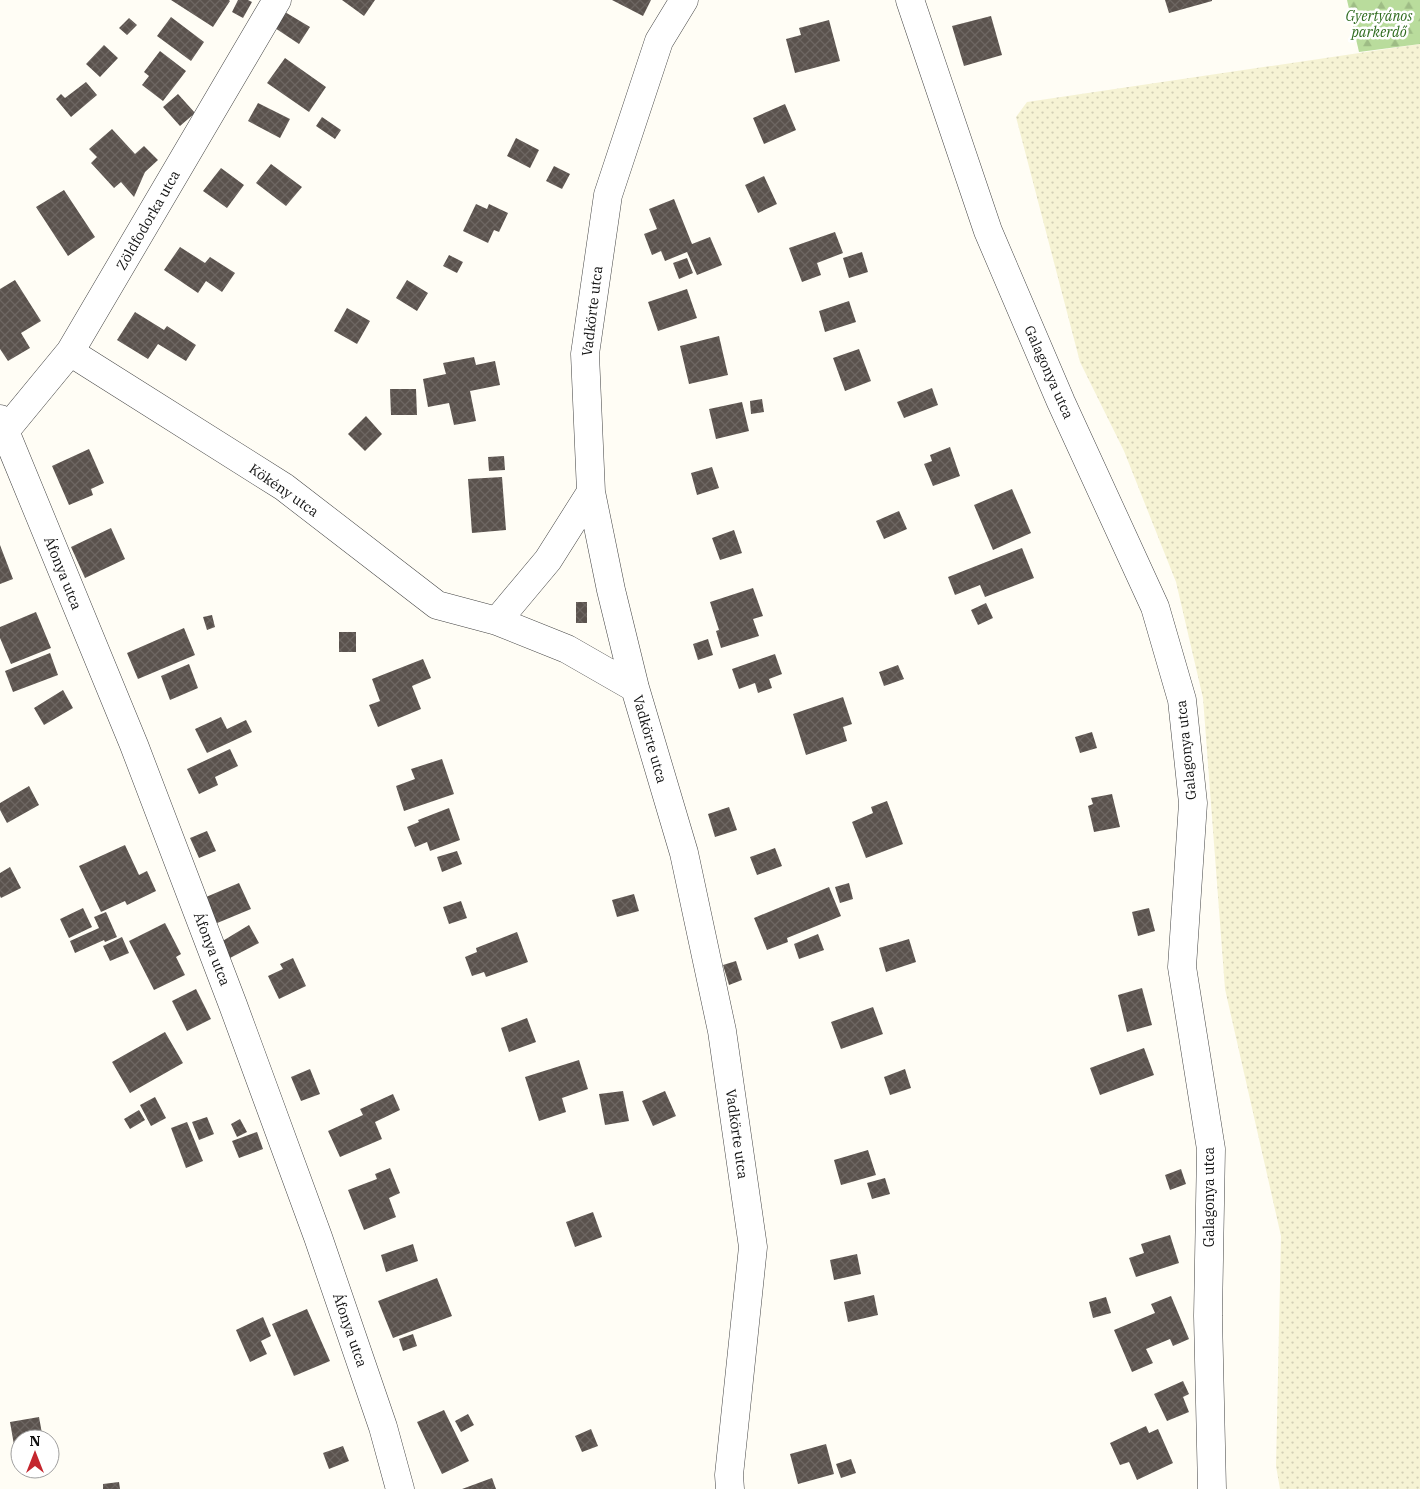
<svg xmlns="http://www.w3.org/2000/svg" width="1420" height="1489" font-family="'IBM Plex Serif',serif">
	<defs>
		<pattern id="farmland-dots" width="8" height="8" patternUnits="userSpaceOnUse" patternTransform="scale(1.25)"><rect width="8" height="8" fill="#f6f3d4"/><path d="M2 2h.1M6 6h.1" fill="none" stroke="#d2cfb5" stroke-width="1.8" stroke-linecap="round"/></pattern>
		<pattern id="forest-firs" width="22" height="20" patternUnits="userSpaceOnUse" patternTransform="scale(1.25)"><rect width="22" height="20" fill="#b9dc9c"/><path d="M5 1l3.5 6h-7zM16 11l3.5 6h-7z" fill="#9ebc85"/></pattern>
		<pattern id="building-cross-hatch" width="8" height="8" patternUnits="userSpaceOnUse" patternTransform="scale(1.25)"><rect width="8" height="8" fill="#5a524d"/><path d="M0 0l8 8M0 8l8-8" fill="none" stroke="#6d6662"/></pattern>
	</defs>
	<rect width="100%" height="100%" fill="#fffdf5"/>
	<!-- farmland -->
	<path fill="url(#farmland-dots)" d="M 1420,44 L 1420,1489 L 1280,1489 L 1276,1466 L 1281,1236 L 1225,989 L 1203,698 L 1176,582 L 1124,451 L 1080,362 L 1016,117 L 1027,102 Z"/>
	<!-- forest -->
	<path fill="url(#forest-firs)" d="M 1347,0 L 1420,0 L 1420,44 L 1359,52 Z"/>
	<!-- building -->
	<path fill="url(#building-cross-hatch)" d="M 171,0 L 229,0 L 230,1 L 213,27 Z
		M 238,0 L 248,0 L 252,2 L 243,18 L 232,12 Z
		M 342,0 L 375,0 L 364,16 Z
		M 612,0 L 651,0 L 643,16 Z
		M 1165,0 L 1212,0 L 1212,1 L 1169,13 Z
		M 285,12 L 310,27 L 299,44 L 275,28 Z
		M 991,16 L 1002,55 L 964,66 L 952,26 Z
		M 171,17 L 204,42 L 191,61 L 157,36 Z
		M 129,18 L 137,25 L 127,35 L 119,28 Z
		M 829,20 L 840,61 L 795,73 L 786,39 L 801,35 L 799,28 Z
		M 104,45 L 118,58 L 100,77 L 86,64 Z
		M 160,51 L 186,71 L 163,101 L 142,85 L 149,76 L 144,72 Z
		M 285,58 L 326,87 L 309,112 L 267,83 Z
		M 86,82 L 97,95 L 71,117 L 56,99 L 61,94 L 65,98 Z
		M 178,94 L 195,113 L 180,126 L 163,107 Z
		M 258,103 L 290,119 L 280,138 L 248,121 Z
		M 785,104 L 796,130 L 764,144 L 753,118 Z
		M 322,117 L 341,130 L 335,139 L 316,126 Z
		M 112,129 L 135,154 L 144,146 L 158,160 L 145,172 L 134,197 L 121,182 L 114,188 L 91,163 L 97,157 L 89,149 Z
		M 516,138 L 539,150 L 530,168 L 507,156 Z
		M 271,164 L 302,187 L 286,206 L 256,183 Z
		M 554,166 L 570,174 L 562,189 L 546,181 Z
		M 221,168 L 244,185 L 227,208 L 203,191 Z
		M 764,176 L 777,204 L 758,213 L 745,185 Z
		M 64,190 L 95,237 L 68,256 L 36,207 Z
		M 674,199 L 692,244 L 710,237 L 722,265 L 697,275 L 687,252 L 665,261 L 661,251 L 652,255 L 644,234 L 657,229 L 649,209 Z
		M 476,204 L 487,209 L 489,204 L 508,213 L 499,232 L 494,230 L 488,243 L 463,231 Z
		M 835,232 L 843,253 L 817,263 L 821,275 L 802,282 L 789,248 Z
		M 180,247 L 205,263 L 210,257 L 235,273 L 222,292 L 206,281 L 198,293 L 164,270 Z
		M 862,252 L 868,272 L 849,278 L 843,258 Z
		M 449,255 L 463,262 L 457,273 L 443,266 Z
		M 687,258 L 693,273 L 679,279 L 673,263 Z
		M 15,280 L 41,321 L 21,333 L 30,348 L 8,361 L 0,349 L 0,289 Z
		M 407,280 L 428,293 L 417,311 L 396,298 Z
		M 687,289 L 697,318 L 658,331 L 648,302 Z
		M 849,301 L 856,322 L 825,332 L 819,311 Z
		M 347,308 L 370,321 L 357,344 L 334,331 Z
		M 135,312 L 164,330 L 167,326 L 196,345 L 186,361 L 158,344 L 148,359 L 117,340 Z
		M 719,336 L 728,375 L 689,384 L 680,346 Z
		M 859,349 L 871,381 L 845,391 L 833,358 Z
		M 474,357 L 476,365 L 495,361 L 500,385 L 470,391 L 476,421 L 454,425 L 449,403 L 428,407 L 423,379 L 446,374 L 443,363 Z
		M 932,388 L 938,405 L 904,418 L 897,402 Z
		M 390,389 L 416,389 L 417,415 L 391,415 Z
		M 762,399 L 764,412 L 751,414 L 750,401 Z
		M 742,402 L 749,431 L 716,439 L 709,409 Z
		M 366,416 L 382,434 L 365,451 L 348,434 Z
		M 950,447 L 960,476 L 933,486 L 924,464 L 932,461 L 930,455 Z
		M 89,449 L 104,483 L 91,489 L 93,495 L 69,505 L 52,466 Z
		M 504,456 L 505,470 L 489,471 L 488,457 Z
		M 712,467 L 719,488 L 697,495 L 691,473 Z
		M 502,477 L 506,530 L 472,533 L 468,479 Z
		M 1012,489 L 1031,533 L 993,550 L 974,505 Z
		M 899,511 L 907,529 L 884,539 L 876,521 Z
		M 111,528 L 125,559 L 85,578 L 71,547 Z
		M 734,530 L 742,553 L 720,560 L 712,538 Z
		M 0,545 L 13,579 L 0,584 Z
		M 1022,548 L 1034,578 L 985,597 L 980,585 L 955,595 L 948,577 Z
		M 753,588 L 763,616 L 753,619 L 759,636 L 721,648 L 716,631 L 719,630 L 710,602 Z
		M 576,602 L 587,602 L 587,623 L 576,623 Z
		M 986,603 L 993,618 L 978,625 L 971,610 Z
		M 36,612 L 51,648 L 11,664 L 0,638 L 0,627 Z
		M 212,615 L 215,627 L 207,630 L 203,617 Z
		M 184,628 L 195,655 L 138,679 L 127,653 Z
		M 339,632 L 356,632 L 356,652 L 339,652 Z
		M 708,639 L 713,655 L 698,660 L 693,644 Z
		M 50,653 L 58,675 L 13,692 L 5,671 Z
		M 775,654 L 782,674 L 769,679 L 772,688 L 758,693 L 755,683 L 739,689 L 732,669 Z
		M 423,659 L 431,678 L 412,686 L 421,709 L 378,727 L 369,705 L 380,701 L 372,679 Z
		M 189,664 L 198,688 L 170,700 L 161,676 Z
		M 898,665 L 904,679 L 884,686 L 879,672 Z
		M 63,690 L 73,708 L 44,725 L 34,708 Z
		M 843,697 L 852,724 L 843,727 L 847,741 L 806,755 L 793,714 Z
		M 221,717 L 227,729 L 246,720 L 252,732 L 207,753 L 195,729 Z
		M 1092,732 L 1097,748 L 1080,753 L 1075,737 Z
		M 230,749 L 238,766 L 215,777 L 218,785 L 199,794 L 187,769 Z
		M 442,759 L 454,794 L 404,811 L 396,786 L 415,779 L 411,769 Z
		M 29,786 L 39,805 L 7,823 L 0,810 L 0,803 Z
		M 1112,794 L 1120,827 L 1094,832 L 1088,806 L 1093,804 L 1091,798 Z
		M 887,801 L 903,844 L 866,858 L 852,822 L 873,813 L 871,807 Z
		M 729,807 L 737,830 L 715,837 L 708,814 Z
		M 449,808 L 460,840 L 430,851 L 427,842 L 415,847 L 407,827 L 419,822 L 418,820 Z
		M 207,831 L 216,851 L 199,858 L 190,838 Z
		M 125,845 L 139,875 L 147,871 L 156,891 L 127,905 L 125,901 L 101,912 L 79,866 Z
		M 775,848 L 782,866 L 757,875 L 750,857 Z
		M 457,851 L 462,864 L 442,872 L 437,857 Z
		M 10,867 L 21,888 L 1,898 L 0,896 L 0,873 Z
		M 239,883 L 251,909 L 210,926 L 199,900 Z
		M 849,883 L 853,899 L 840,903 L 835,887 Z
		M 829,887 L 841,916 L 787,938 L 788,942 L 767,950 L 754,918 Z
		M 634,894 L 639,911 L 617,917 L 612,900 Z
		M 461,901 L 467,918 L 449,924 L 443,907 Z
		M 83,908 L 92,927 L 69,938 L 60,919 Z
		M 1149,908 L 1155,931 L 1138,936 L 1132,912 Z
		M 106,912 L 117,937 L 105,942 L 104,940 L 75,953 L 70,941 L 99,928 L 94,917 Z
		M 165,923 L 181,954 L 176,957 L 185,975 L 154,990 L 129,941 Z
		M 249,925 L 259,943 L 230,958 L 221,942 Z
		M 517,932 L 528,962 L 486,977 L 484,972 L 472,976 L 465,957 L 477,952 L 476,948 Z
		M 818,934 L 824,950 L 799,959 L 794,944 Z
		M 122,937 L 129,953 L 110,961 L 103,946 Z
		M 909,939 L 916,962 L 886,972 L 879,948 Z
		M 293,958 L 306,986 L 279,999 L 268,976 L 283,969 L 280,964 Z
		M 736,961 L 742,980 L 729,985 L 723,965 Z
		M 1142,988 L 1152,1025 L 1127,1032 L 1118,995 Z
		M 196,989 L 211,1019 L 187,1031 L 172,1001 Z
		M 873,1007 L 883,1034 L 841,1049 L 831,1022 Z
		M 527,1018 L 536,1042 L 509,1052 L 501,1028 Z
		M 165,1032 L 183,1063 L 130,1093 L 112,1062 Z
		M 1144,1048 L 1154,1075 L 1100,1095 L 1090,1068 Z
		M 579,1060 L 588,1089 L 562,1098 L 566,1112 L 539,1121 L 525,1077 Z
		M 310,1069 L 320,1094 L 301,1101 L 291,1077 Z
		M 905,1069 L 911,1088 L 890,1095 L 884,1077 Z
		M 623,1091 L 629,1121 L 605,1125 L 599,1094 Z
		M 665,1091 L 676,1116 L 653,1126 L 642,1101 Z
		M 393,1094 L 400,1110 L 375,1122 L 382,1139 L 340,1157 L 328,1131 L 363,1115 L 360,1109 Z
		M 155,1097 L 166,1118 L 151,1126 L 140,1105 Z
		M 139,1110 L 145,1120 L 130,1129 L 124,1119 Z
		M 207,1117 L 214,1134 L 199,1140 L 192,1122 Z
		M 240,1119 L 247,1132 L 237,1137 L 231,1124 Z
		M 187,1122 L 203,1161 L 186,1168 L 171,1128 Z
		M 257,1132 L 263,1149 L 239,1158 L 232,1141 Z
		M 868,1150 L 876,1175 L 841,1185 L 834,1160 Z
		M 390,1168 L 400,1193 L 389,1198 L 396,1217 L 364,1230 L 348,1190 L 377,1179 L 375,1174 Z
		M 1181,1169 L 1186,1184 L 1170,1190 L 1165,1175 Z
		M 885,1178 L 890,1194 L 872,1199 L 867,1183 Z
		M 593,1212 L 602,1237 L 575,1247 L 566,1222 Z
		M 1170,1235 L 1179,1263 L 1136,1277 L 1129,1258 L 1144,1253 L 1141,1244 Z
		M 413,1244 L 418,1261 L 386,1272 L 381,1255 Z
		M 857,1254 L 861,1274 L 834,1280 L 830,1260 Z
		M 437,1278 L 452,1316 L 393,1338 L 378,1301 Z
		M 874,1295 L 878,1315 L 848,1322 L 844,1302 Z
		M 1171,1296 L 1189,1339 L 1173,1346 L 1170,1339 L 1146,1349 L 1153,1363 L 1132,1372 L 1114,1330 L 1155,1313 L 1151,1304 Z
		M 1106,1297 L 1111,1313 L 1093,1318 L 1089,1302 Z
		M 307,1309 L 330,1361 L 294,1376 L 272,1324 Z
		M 263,1317 L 271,1336 L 261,1341 L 267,1354 L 250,1362 L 236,1330 Z
		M 413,1334 L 417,1346 L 403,1351 L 399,1339 Z
		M 1183,1381 L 1189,1394 L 1183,1397 L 1189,1412 L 1167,1421 L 1154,1394 Z
		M 444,1410 L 469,1461 L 442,1474 L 417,1422 Z
		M 468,1414 L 474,1425 L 461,1432 L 455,1421 Z
		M 39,1417 L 43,1439 L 20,1439 L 20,1443 L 14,1445 L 10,1422 Z
		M 1146,1426 L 1149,1433 L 1158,1429 L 1173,1463 L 1137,1480 L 1129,1462 L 1120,1465 L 1110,1443 Z
		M 591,1429 L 598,1446 L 582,1452 L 575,1436 Z
		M 826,1444 L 834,1474 L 798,1484 L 790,1454 Z
		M 343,1446 L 349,1461 L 329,1469 L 323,1453 Z
		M 851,1459 L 856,1473 L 841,1478 L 836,1464 Z
		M 492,1478 L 496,1489 L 462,1489 Z
		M 119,1482 L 120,1489 L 103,1489 L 103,1484 Z"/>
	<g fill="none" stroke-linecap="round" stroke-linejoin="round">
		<!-- street casing -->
		<g stroke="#444" stroke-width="29">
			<path id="street" d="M 684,0 L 659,41 L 608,195 L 585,354 L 591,492 L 611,590 L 635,688 L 684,853 L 722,1031 L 753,1247 L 729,1475 L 730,1489
				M 910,0 L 988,231 L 1061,402 L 1155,607 L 1182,700 L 1193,803 L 1182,967 L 1211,1149 L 1208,1316 L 1212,1489
				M 70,352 L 284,487 L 437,605 L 497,621 L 567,649 L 635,688
				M 0,419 L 134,745 L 233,1005 L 318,1237 L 383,1427 L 400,1489
				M 5,431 L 70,352 L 277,0
				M 497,621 L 548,560 L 591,492"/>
		</g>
		<!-- street -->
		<use href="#street" stroke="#fff" stroke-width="28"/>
	</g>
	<g text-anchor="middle" stroke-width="5" stroke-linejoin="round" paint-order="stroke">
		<!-- park labels -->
		<g font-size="14" font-style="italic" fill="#2f6b1f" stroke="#fff">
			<text x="1379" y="21">Gyertyános<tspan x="1379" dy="16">parkerdő</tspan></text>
		</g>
		<!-- street labels -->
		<g font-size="14" fill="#111" stroke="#fff">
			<text transform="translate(148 220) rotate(-60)" y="5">Zöldfodorka utca</text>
			<text transform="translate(592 311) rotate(-83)" y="5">Vadkörte utca</text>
			<text transform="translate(1049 372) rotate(66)" y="5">Galagonya utca</text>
			<text transform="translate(284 490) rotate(35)" y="5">Kökény utca</text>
			<text transform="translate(63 573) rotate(68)" y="5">Áfonya utca</text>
			<text transform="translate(650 739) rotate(74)" y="5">Vadkörte utca</text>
			<text transform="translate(1186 750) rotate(-96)" y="5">Galagonya utca</text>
			<text transform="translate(212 949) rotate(69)" y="5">Áfonya utca</text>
			<text transform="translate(737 1134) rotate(82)" y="5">Vadkörte utca</text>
			<text transform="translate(1209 1197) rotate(-90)" y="5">Galagonya utca</text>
			<text transform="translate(350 1330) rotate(71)" y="5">Áfonya utca</text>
		</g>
	</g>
	<!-- north arrow -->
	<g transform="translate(35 1454)"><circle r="24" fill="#ffffff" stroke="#a0a0a0"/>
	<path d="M0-4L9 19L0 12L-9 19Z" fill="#c4262e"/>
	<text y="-8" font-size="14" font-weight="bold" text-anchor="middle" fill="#111111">N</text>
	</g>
</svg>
